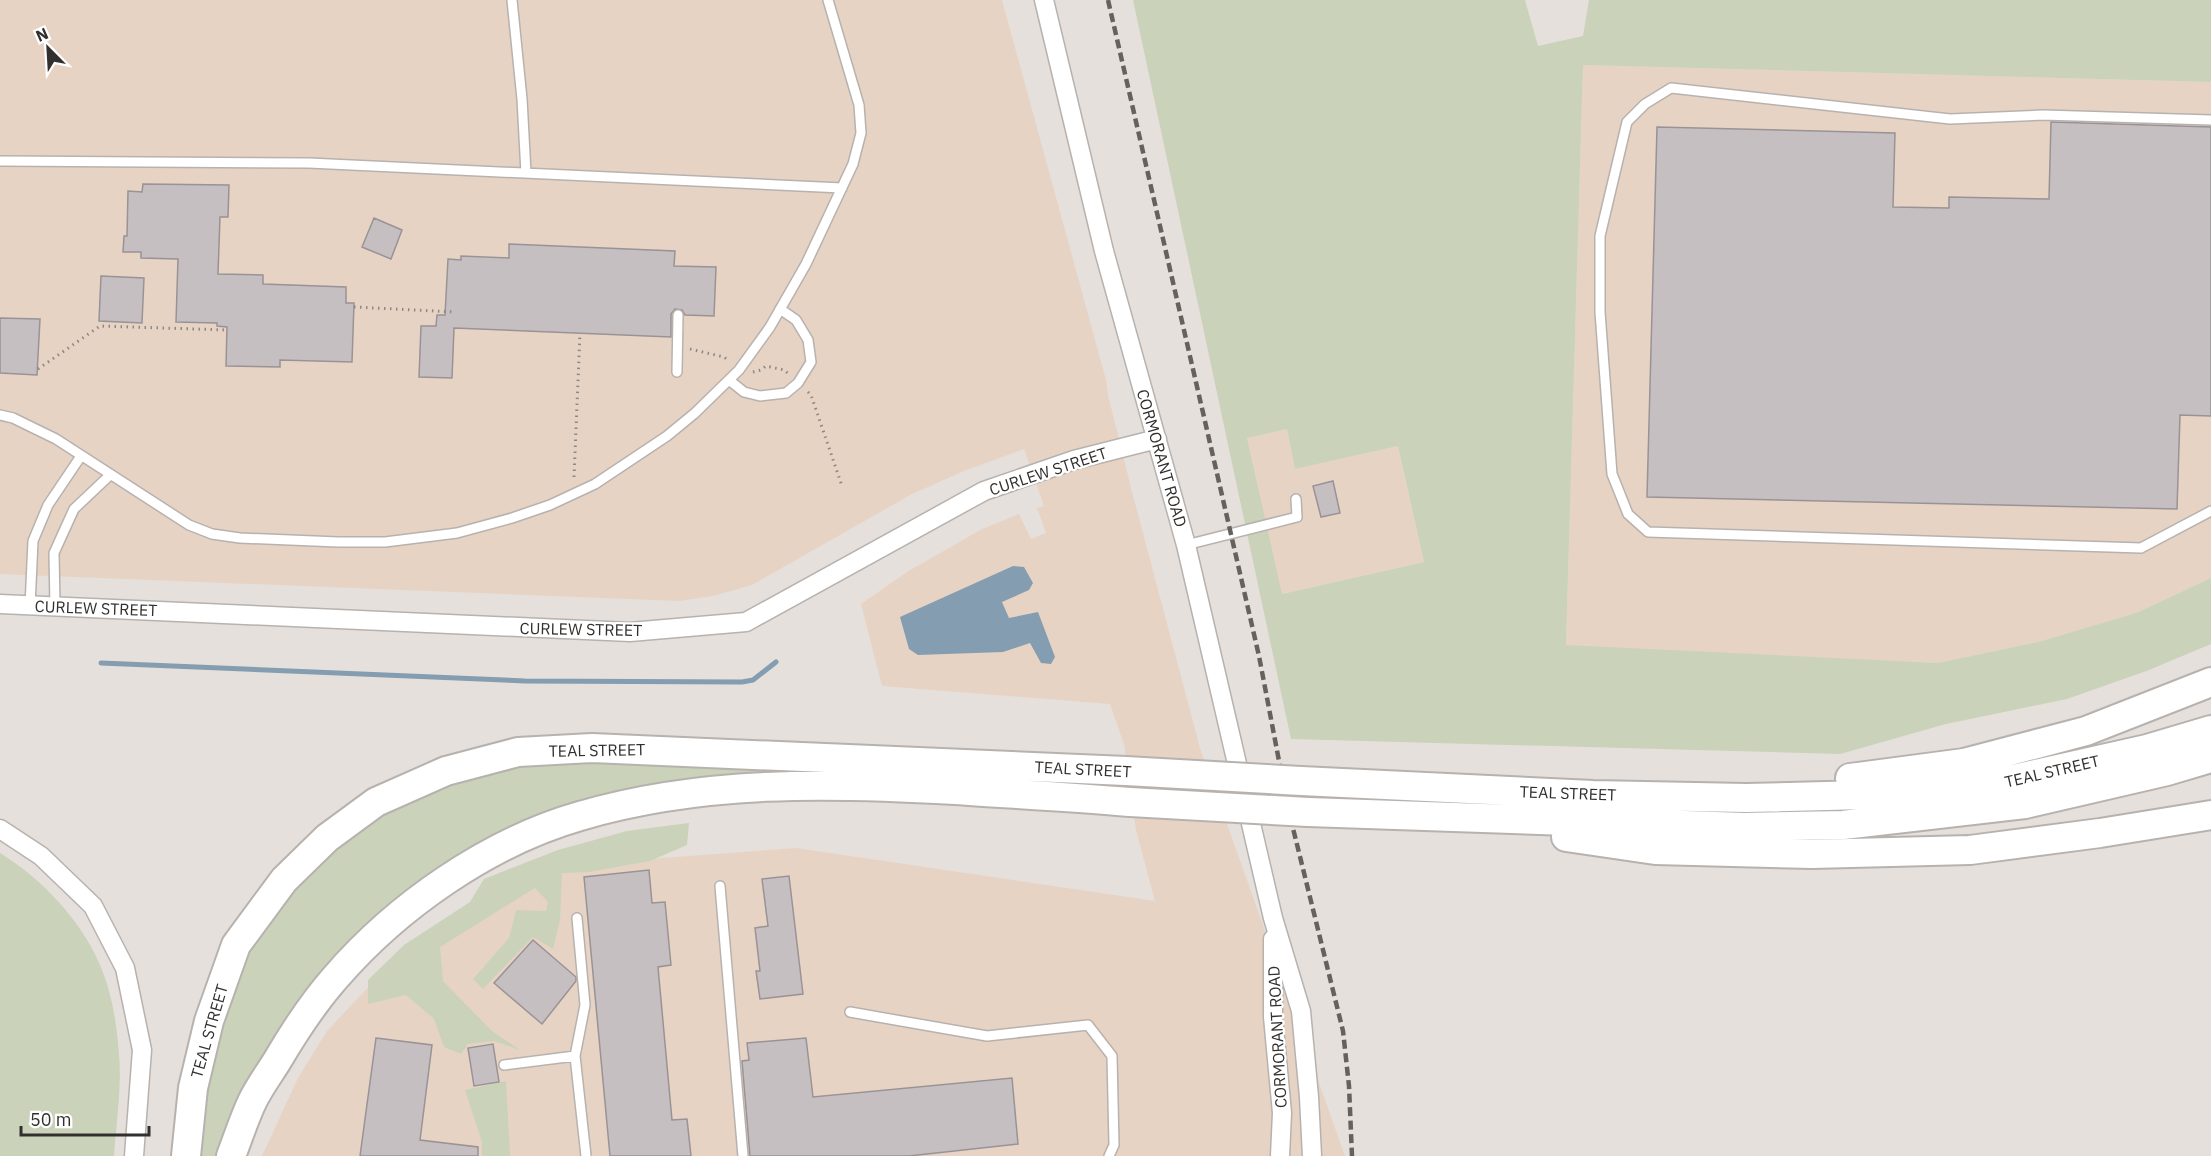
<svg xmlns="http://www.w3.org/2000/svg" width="2211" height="1156" font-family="'IBM Plex Sans',sans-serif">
	<rect width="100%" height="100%" fill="#e5e0db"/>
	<!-- industrial -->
	<path fill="#e7d3c4" d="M 0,0 L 1002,0 L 1106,380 L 1108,395 L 1131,488 L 1200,748 L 1345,1156 L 262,1156 L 298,1078 L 327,1031 L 389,965 L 536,871 L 662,858 L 796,848 L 1155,901 L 1136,830 L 1124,744 L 1110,704 L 882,686 L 861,604 L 907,572 L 982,529 L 1019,514 L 1031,539 L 1046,533 L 1037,508 L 1044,506 L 1024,449 L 964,471 L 912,494 L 752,585 L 713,596 L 679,601 L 0,574 Z
		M 1583,65 L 2211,82 L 2211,578 L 2136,613 L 2038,642 L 1938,663 L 1566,646 Z
		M 1287,429 L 1295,469 L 1398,446 L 1424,562 L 1281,594 L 1247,438 Z"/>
	<!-- green -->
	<path fill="#cad2ba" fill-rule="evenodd" d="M 1133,0 L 1525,0 L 1538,46 L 1583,36 L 1589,0 L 2211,0 L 2211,82 L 1583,65 L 1566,645 L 1938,663 L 2038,642 L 2136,613 L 2211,578 L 2211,644 L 2149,670 L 2067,699 L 1946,724 L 1840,754 L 1291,739 ZM 1287,429 L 1295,469 L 1398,446 L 1424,562 L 1282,594 L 1247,438 Z
		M 585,758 L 1137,781 L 1137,788 L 642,791 L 359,937 L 218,1156 L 197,1156 C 204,1097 211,1039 234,983 C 250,942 278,907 308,876 C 324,860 340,843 359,830 C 409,794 469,772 530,762 C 548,760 567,760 585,758 Z
		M 689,823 L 687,845 L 650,861 L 589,872 L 562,873 L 560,920 L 553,949 L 533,937 L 483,989 L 473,979 L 509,938 L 516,910 L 546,911 L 548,902 L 535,888 L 440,947 L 443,981 L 492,1031 L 520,1050 L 494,1041 L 468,1044 L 461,1054 L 444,1047 L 434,1019 L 406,995 L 368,1004 L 368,980 L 404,945 L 470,902 L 484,879 L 558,850 L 627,831 Z
		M 0,853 C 41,878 81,920 100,965 C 112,993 117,1025 119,1055 C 122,1085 116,1125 114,1156 L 0,1156 Z
		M 506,1081 L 510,1156 L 482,1156 L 482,1142 L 465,1090 Z"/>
	<!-- water -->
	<path fill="#849db1" d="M 1013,566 L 1024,567 L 1033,583 L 1029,590 L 1002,602 L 1009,618 L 1038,612 L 1055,657 L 1051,664 L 1041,663 L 1030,643 L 1003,652 L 918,655 L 909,649 L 900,617 Z"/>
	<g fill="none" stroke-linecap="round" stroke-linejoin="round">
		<!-- stream -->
		<path stroke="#849db1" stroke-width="5" d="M 101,663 L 525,681 L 742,682 L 753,680 L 776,662"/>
	</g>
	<!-- building -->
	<path fill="#c6bfc1" stroke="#999395" stroke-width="1.5" d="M 2051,122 L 2211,127 L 2211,416 L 2180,415 L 2177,509 L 1647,497 L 1657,127 L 1895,133 L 1893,207 L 1949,208 L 1949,197 L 2049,199 Z
		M 143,184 L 229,185 L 228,217 L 220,217 L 218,274 L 263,275 L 263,284 L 346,287 L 346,303 L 354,303 L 352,362 L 280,360 L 280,367 L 226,366 L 227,327 L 217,326 L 217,323 L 176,322 L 178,259 L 141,258 L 141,252 L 123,252 L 124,236 L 127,236 L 128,191 L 142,192 Z
		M 374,218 L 402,230 L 391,259 L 362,247 Z
		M 509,244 L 675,251 L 674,266 L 716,267 L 714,316 L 685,315 L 682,310 L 675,309 L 671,314 L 671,337 L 454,328 L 452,378 L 419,377 L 421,326 L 436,326 L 437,315 L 445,315 L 448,259 L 461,260 L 461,256 L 509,258 Z
		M 101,276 L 144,278 L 142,323 L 99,321 Z
		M 0,318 L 40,319 L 37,375 L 0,373 Z
		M 1333,481 L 1340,513 L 1321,517 L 1313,486 Z
		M 649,870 L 652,903 L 665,902 L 671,965 L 658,967 L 672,1120 L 687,1119 L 691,1156 L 610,1156 L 584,877 Z
		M 789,876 L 803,994 L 760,999 L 756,971 L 760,971 L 755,928 L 768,926 L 762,879 Z
		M 533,940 L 576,977 L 576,981 L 542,1024 L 494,983 Z
		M 376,1038 L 432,1045 L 420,1140 L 478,1147 L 478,1156 L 360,1156 Z
		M 806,1038 L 813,1097 L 1012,1078 L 1018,1144 L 909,1156 L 750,1156 L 742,1061 L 749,1060 L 747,1043 Z
		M 493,1044 L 499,1082 L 474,1086 L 468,1048 Z"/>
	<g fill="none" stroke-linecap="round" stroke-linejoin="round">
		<!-- lane casing -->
		<g stroke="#b7b2ae" stroke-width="12">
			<path id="lane" d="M 512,0 L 522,99 L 526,173
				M 2211,120 L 2043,115 L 1950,119 L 1671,88 L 1645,104 L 1627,122 L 1600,236 L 1600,312 L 1612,474 L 1628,514 L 1648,532 L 2141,548 L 2211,511
				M 0,161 L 309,163 L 842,188
				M 677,372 L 678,315
				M 729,380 L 744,392 L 760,396 L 786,393 L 798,383 L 811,362 L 808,340 L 796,320 L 780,309
				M 0,415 L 13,418 L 56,439 L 189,525 L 212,534 L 240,538 L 338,542 L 385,542 L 457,533 L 512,518 L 550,505 L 595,484 L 667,436 L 695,413 L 739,370 L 770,327 L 806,264 L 853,164 L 861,133 L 859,105 L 828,0
				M 1186,545 L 1297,517 L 1296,499
				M 30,606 L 33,541 L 48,505 L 81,456
				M 55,607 L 54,553 L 74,509 L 110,475
				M 720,886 L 743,1156
				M 577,918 L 585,1005 L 575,1056 L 586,1156
				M 850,1012 L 987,1036 L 1088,1025 L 1112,1056 L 1114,1145 L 1109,1156
				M 504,1065 L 575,1056"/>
		</g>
		<!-- street casing -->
		<g stroke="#b7b2ae" stroke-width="21">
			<path id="street" d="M 1044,0 L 1104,251 L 1186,545 L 1273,918 L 1301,1011 L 1309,1097 L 1312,1156
				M 0,604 L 630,632 L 746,622 L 984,491 L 1074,460 L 1157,439
				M 0,829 L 41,856 L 93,906 L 125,968 L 142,1050 L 134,1156
				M 1273,939 L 1273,1017 L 1282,1113 L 1280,1156"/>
		</g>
		<!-- primary casing -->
		<g stroke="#b7b2ae" stroke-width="32">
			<path id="primary" d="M 1850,778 L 1964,763 L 2086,731 L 2211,682
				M 1301,781 L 1593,795 L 1746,798 L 1865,795 L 1987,785 L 2147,749 L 2211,730
				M 1308,812 L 1744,827 L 1843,825 L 2025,804 L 2167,771 L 2211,758
				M 1566,837 L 1655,850 L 1812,854 L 1970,850 L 2100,833 L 2211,815
				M 186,1156 L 193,1088 L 209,1021 L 236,945 L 284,880 L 327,838 L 376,802 L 446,771 L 518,752 L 592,748 L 1126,771
				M 231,1156 C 238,1138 244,1119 252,1102 C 259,1087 269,1074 277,1061 C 294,1032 313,1003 335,978 C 397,906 489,842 580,816 C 702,780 830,783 955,790 C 1013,794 1072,797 1130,802"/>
		</g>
		<!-- path -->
		<path stroke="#8c8885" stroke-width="3" stroke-dasharray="1.5 4.5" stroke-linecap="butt" d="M 354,307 L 455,312
			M 690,349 L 724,357 L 729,361
			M 38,369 L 100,326 L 227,330
			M 753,372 L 761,370 L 766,366 L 784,370 L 790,375
			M 808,392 L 811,395 L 842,486
			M 574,477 L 580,333"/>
		<!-- lane -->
		<use href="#lane" stroke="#fff" stroke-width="9"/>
		<!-- street -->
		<use href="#street" stroke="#fff" stroke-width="18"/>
		<!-- primary -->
		<use href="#primary" stroke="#fff" stroke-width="28"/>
		<!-- rail -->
		<path stroke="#64615f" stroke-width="4.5" stroke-dasharray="9 4.5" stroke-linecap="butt" d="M 1108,0 L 1259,656 L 1288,808 L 1343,1031 L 1349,1086 L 1352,1156"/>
		<!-- primary-bridge casing -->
		<g stroke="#b7b2ae" stroke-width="32" stroke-linecap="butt">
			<path id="primary-bridge" d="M 1126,771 L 1301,781
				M 1130,802 L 1308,812"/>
		</g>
		<!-- primary-bridge -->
		<use href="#primary-bridge" stroke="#fff" stroke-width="28"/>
	</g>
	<g text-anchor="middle" stroke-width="4.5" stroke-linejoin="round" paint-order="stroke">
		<!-- street labels -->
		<g font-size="16" fill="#32302e" stroke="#fff">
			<text transform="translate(1162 458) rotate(74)" y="6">CORMORANT ROAD</text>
			<text transform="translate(1048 471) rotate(-18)" y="6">CURLEW STREET</text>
			<text transform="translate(96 608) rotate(2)" y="6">CURLEW STREET</text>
			<text transform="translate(581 629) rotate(1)" y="6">CURLEW STREET</text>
			<text transform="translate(597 750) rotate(-1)" y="6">TEAL STREET</text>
			<text transform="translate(1083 769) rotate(3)" y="6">TEAL STREET</text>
			<text transform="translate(2052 771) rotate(-13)" y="6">TEAL STREET</text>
			<text transform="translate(1568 793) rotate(2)" y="6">TEAL STREET</text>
			<text transform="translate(209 1031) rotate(-74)" y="6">TEAL STREET</text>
			<text transform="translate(1277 1037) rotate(-93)" y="6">CORMORANT ROAD</text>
		</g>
	</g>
	<!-- north arrow -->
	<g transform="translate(48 48) rotate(336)" stroke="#ffffff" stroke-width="4.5" paint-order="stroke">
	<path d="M0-4.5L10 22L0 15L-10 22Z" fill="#32302e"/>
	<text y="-9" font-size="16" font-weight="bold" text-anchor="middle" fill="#32302e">N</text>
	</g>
	<!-- scale -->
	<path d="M21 1126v9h128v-9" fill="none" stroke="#32302e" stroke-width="3"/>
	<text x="30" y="1126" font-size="18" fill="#32302e" stroke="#ffffff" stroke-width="4.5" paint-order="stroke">50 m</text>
</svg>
